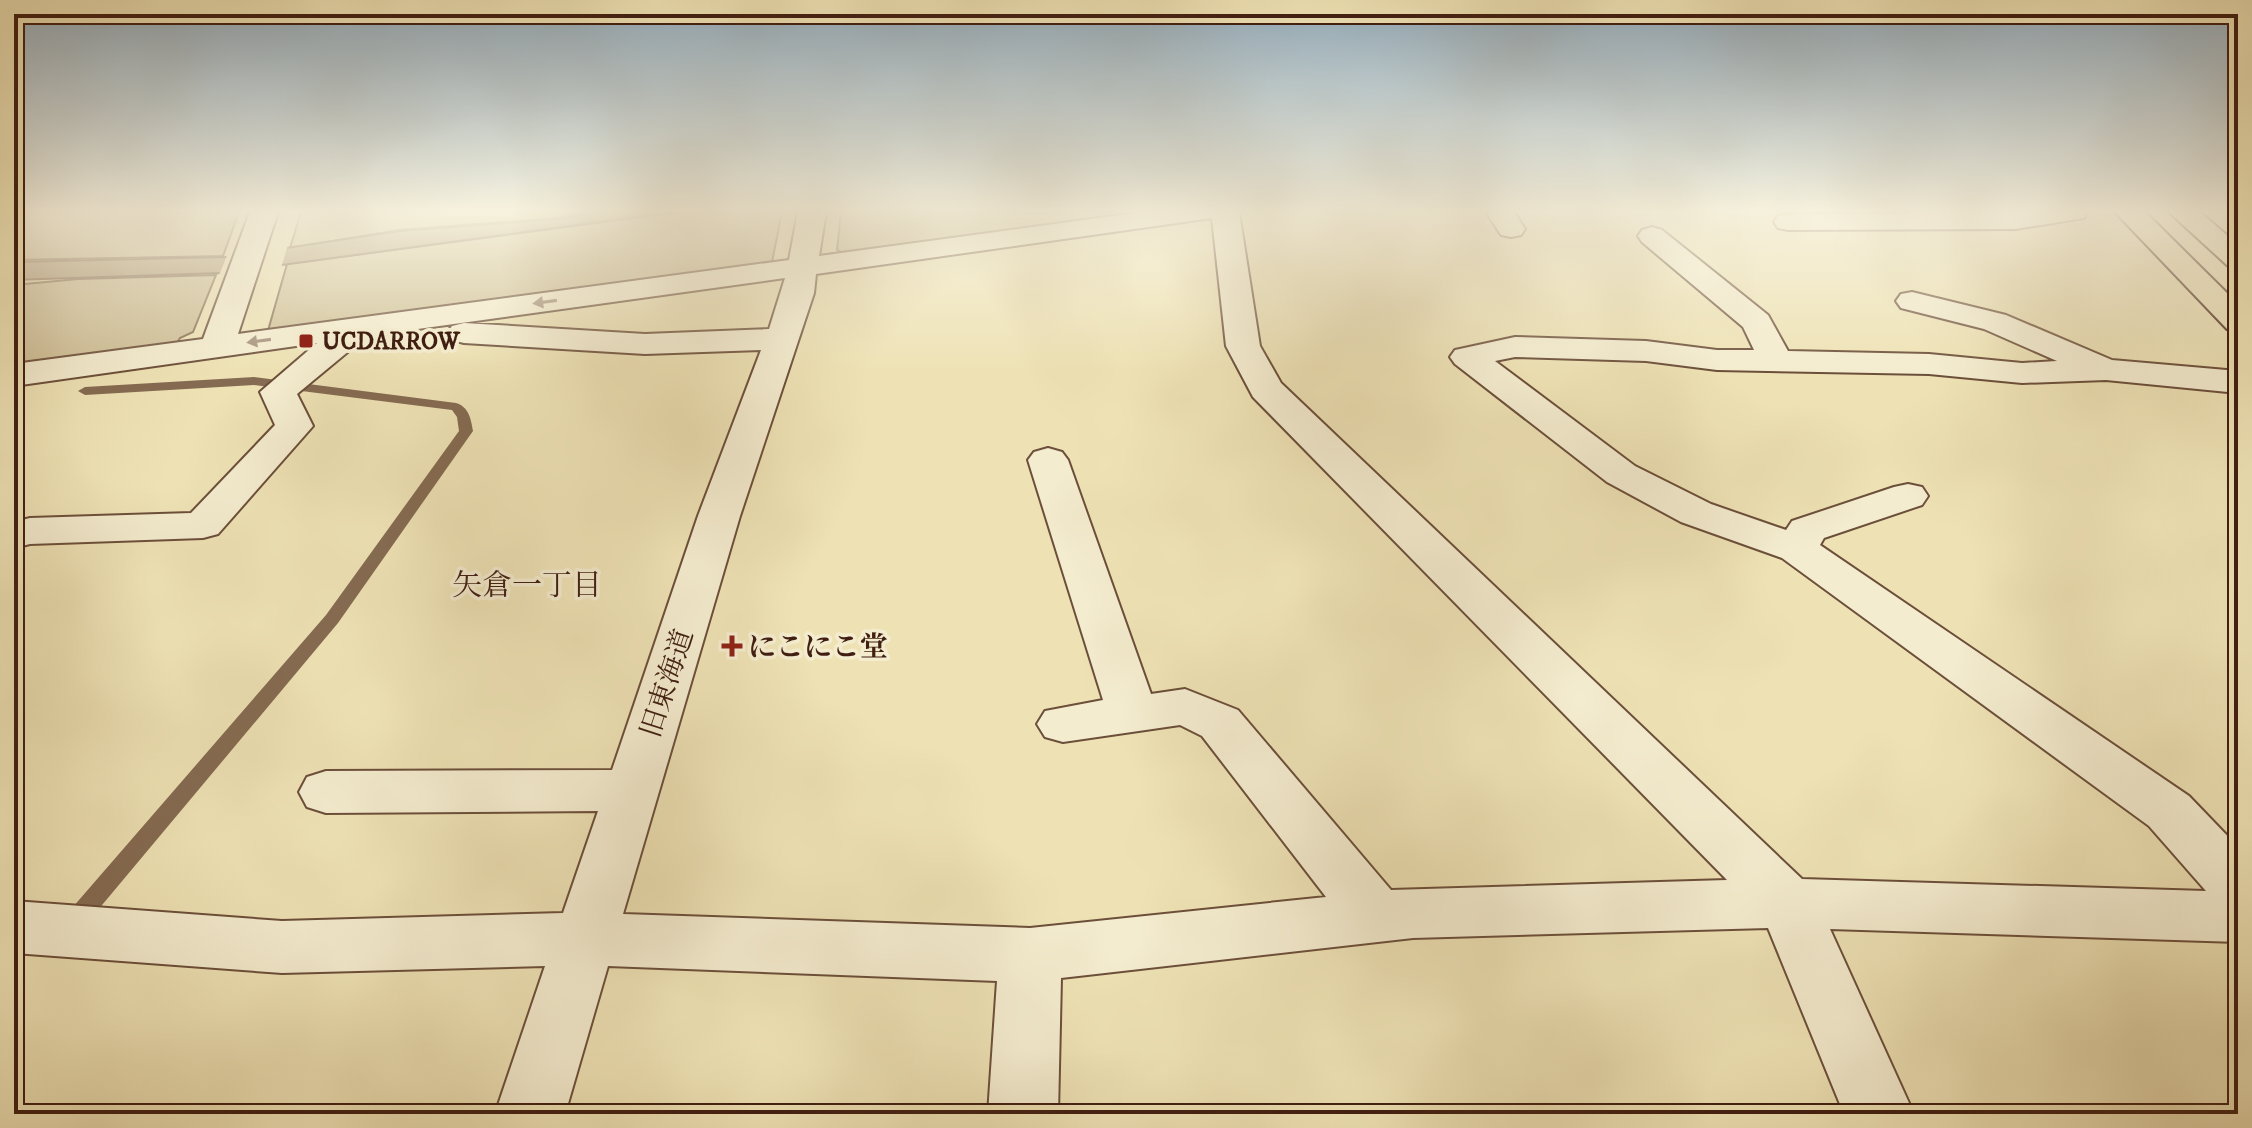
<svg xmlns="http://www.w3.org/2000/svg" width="2252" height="1128" font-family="'IM FELL DW Pica','Noto Serif JP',serif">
	<rect width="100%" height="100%" fill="#eee2b5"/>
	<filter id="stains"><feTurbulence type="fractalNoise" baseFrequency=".0025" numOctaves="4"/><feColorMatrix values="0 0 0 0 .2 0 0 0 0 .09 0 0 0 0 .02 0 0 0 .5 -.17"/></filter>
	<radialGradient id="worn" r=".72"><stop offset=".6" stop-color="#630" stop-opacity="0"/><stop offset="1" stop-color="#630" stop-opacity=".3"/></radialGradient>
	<!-- green -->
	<path fill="#d0c199" stroke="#887055" stroke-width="2" d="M 14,212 L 239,212 L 223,256 L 14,260 Z
		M 301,212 L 587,212 L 557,218 L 399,230 L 290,248 Z
		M 680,212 L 782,212 L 772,262 L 759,268 L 267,334 L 287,264 Z
		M 841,212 L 1164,212 L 843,253 L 837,250 Z
		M 216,275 L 193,332 L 180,338 L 175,346 L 14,368 L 14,285 L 78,279 Z"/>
	<!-- water -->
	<path fill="#b39f7d" stroke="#856b52" stroke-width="2" d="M 595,212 L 673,212 L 222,273 L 14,280 L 14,262 L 225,257 L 400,231 L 560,219 Z"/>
	<!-- pier -->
	<path fill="#eee2b5" d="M 288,245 L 281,268 L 218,278 L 228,253 Z"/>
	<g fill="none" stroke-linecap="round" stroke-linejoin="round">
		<!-- stream -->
		<path fill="#856b52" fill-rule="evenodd" d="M 254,377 L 456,403 C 469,407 471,419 473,431 L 338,623 L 82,929 L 74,931 L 66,929 L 63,922 L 66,915 L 326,615 L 459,431 L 457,417 L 452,410 L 254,385 L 85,395 L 78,391 L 85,387 Z"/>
		<!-- minor casing -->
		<g stroke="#6c4f3a" stroke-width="4">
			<path id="minor" d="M 250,212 L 278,212 L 238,334 L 789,260 L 798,212 L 826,212 L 819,256 L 1143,212 L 1239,212 L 1260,346 L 1281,383 L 1802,879 L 2206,891 L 2149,826 L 1782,558 L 1681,522 L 1607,482 L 1455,364 L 1450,357 L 1455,350 L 1515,337 L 1646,341 L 1717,350 L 1754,350 L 1743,327 L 1642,242 L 1638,236 L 1642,230 L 1652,227 L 1662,230 L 1768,315 L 1788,351 L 1929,354 L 2022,363 L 2057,361 L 1984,329 L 1901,308 L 1896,301 L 1901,294 L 1912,292 L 2006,315 L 2112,360 L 2238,371 L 2238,393 L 2106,380 L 2022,383 L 1929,374 L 1717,370 L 1646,361 L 1515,357 L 1495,361 L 1635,466 L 1711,504 L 1786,530 L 1792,521 L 1894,487 L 1908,484 L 1922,487 L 1928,496 L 1922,505 L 1824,538 L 1820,545 L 2189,796 L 2238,847 L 2238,942 L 1830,929 L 1914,1114 L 1844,1114 L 1768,928 L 1413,938 L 1061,978 L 1058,1114 L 988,1114 L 997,981 L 608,966 L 565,1114 L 495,1114 L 545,966 L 282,973 L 14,953 L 14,901 L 282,921 L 563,913 L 598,811 L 326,813 L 307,807 L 299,792 L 307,777 L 326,771 L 612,770 L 698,516 L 761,350 L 645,354 L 464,343 L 452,340 L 447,333 L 452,326 L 464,323 L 645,334 L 769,329 L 785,278 L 367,336 L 297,394 L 313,426 L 218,534 L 203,538 L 30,544 L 14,548 L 14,522 L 30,518 L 191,513 L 275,425 L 260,392 L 317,343 L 14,386 L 14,364 L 203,339 ZM 1212,218 L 1226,346 L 1253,397 L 1727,880 L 1391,890 L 1238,710 L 1185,689 L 1151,694 L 1068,460 L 1062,452 L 1048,448 L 1034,452 L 1028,460 L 1103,700 L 1045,711 L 1037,724 L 1045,737 L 1063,742 L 1180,725 L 1202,736 L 1326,897 L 1030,928 L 623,914 L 740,516 L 814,293 L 816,274 Z
				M 1486,212 L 1514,212 L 1525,229 L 1521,235 L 1511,237 L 1501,235 Z
				M 2088,212 L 2084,218 L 2016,229 L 1788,230 L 1778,228 L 1774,222 L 1778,216 L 1788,214 Z"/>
		</g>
		<!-- highway casing -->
		<g stroke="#401e11" stroke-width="4">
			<path id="highway" d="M 2115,212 L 2145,212 L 2238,304 L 2238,332 L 2227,329 Z
				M 2169,212 L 2200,212 L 2238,245 L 2238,269 L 2228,266 Z"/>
		</g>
		<!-- minor -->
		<use href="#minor" fill="#f4eccf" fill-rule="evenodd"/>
		<!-- highway -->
		<use href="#highway" fill="#eee2b5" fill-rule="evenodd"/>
	</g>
	<!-- one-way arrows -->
	<defs><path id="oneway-solid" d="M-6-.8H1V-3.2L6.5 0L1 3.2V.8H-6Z" transform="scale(2)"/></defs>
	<g fill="#a38f7a">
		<use href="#oneway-solid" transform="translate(545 302) rotate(172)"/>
		<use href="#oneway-solid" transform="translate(259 341) rotate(172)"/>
	</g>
	<!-- sky -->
	<linearGradient id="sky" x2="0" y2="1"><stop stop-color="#93acbd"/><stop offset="0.57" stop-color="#f7f2de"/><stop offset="1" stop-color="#f7f2de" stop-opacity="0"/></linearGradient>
	<rect width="2252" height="370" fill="url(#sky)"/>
	<!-- markers -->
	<g fill="#8f2418" stroke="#f4eccf" stroke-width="3">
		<rect x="298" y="333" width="16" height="16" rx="4"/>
		<path d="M728 634h8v8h8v8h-8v8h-8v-8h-8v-8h8z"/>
	</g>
	<g text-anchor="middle" stroke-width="7" stroke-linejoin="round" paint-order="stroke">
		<!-- far-poi labels -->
		<g font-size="24" font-weight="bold" fill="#401e11" stroke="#f4eccf" text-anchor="start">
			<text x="322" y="349">UCDARROW</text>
		</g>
		<!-- poi labels -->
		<g font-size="28" font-weight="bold" fill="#401e11" stroke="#f4eccf" text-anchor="start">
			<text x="748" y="656">にこにこ堂</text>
		</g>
		<!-- street labels -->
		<g font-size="28" fill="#401e11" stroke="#f4eccf">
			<text transform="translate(666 683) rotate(-72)" y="10">旧東海道</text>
		</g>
		<!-- neighbourhood labels -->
		<g font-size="30" fill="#401e11" stroke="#f4eccf">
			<text x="527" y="595">矢倉一丁目</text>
		</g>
	</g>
	<!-- margin -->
	<rect width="2252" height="1128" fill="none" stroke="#eee2b5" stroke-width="48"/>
	<rect x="16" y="16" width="2220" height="1096" fill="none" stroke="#401e11" stroke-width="4"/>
	<rect x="24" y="24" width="2204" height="1080" fill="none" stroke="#401e11" stroke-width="2"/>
	<rect width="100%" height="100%" filter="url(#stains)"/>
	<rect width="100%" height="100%" fill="url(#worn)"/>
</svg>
